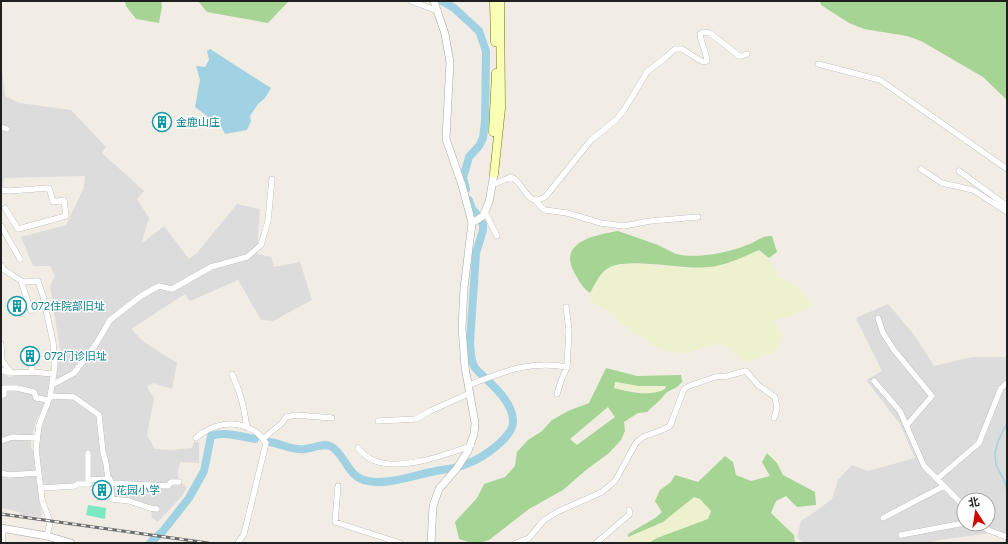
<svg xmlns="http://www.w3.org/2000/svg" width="1008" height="544" font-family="Figtree,'Noto Sans SC',sans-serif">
	<rect width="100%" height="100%" fill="#f1ede4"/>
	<!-- residential -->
	<path fill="#dddcdc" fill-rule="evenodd" d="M 1,59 L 5,96 L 20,103 L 71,110 L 106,147 L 102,153 L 144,191 L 137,199 L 149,218 L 141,244 L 164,226 L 189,259 L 197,253 L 237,204 L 260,209 L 257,254 L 271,257 L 274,267 L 300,262 L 312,300 L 273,321 L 261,320 L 238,280 L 190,301 L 185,294 L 131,329 L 144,342 L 177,363 L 172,389 L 153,383 L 147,387 L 154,398 L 147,435 L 155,449 L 171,450 L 192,448 L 194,442 L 199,442 L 199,463 L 180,462 L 178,469 L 179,482 L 187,487 L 181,497 L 158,522 L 151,517 L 152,515 L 150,508 L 112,499 L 107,479 L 88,481 L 45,490 L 37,454 L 44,405 L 36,421 L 31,441 L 31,448 L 35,453 L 35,471 L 42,517 L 21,515 L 19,512 L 1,508 L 1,373 L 9,377 L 33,372 L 51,376 L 47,396 L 60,350 L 50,286 L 55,276 L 50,266 L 33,266 L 21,237 L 66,225 L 84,188 L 85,176 L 4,178 L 3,189 L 1,190 Z
		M 888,304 L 915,336 L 934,366 L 972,357 L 1007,357 L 1007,533 L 991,533 L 939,540 L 929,543 L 803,543 L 797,537 L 801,521 L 819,509 L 832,499 L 838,480 L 852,465 L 868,471 L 915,458 L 900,424 L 866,380 L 882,371 L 856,318 ZM 964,500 L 988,500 L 988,524 L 964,524 Z"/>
	<!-- farmland -->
	<path fill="#eef1ce" d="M 759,250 L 769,258 L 777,276 L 800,288 L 812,305 L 796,314 L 774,321 L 782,336 L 775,352 L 745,362 L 729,347 L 719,343 L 688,353 L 666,351 L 653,345 L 620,323 L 609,311 L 591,303 L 590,293 L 598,278 L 610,267 L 631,263 L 686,268 L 729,263 Z
		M 615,382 L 639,386 L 651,387 L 666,386 L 665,389 L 659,392 L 650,394 L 613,388 Z
		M 693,497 L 700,499 L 712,511 L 708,519 L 657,538 L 649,543 L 620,543 L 628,537 L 663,522 Z"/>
	<!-- forest -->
	<path fill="#a5d495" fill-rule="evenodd" d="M 125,1 L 161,1 L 162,6 L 159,23 L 136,19 L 126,6 Z
		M 198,1 L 288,1 L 288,2 L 268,23 L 207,12 Z
		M 820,1 L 1007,1 L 1007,100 L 983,77 L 921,41 L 907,36 L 864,29 L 849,23 L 821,5 Z
		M 618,231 L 658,245 L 676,254 C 697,259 727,253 747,245 C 756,242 762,235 772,236 L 777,252 L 769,258 L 759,250 C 743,257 727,265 710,267 C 682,270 633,257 610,267 C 600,272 595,284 590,293 C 583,288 579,281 575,274 C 556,241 597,235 618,231 Z
		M 606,368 L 637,376 L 681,375 L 682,382 L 677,387 L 667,392 L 661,399 L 647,412 L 638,413 L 624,422 L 625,431 L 621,440 L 609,453 L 586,470 L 563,490 L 529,509 L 489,540 L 479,543 L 472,543 L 459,539 L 455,522 L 477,498 L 484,484 L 505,477 L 515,466 L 517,452 L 528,440 L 542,431 L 552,420 L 568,411 L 589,403 ZM 615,382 L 639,386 L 666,386 L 665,389 C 651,397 629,392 614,388 ZM 608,407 L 615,417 L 577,445 L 570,439 Z
		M 767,453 L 777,463 L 783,475 L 815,492 L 816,505 L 797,507 L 786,496 L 776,501 L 771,513 L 794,535 L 795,543 L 649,543 L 657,538 L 708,519 L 711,511 L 700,499 L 694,497 L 663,522 L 628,537 L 628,534 L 655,518 L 662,512 L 655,501 L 660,490 L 671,482 L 675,475 L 698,482 L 725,456 L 733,462 L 736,475 L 751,481 L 770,476 L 762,462 Z"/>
	<!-- pitch -->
	<path fill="#7be8c1" d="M 88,505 L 106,508 L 105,519 L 86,515 Z"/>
	<!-- water -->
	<path fill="#a1d2e3" d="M 210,49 L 271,88 L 265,98 L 258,104 L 250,116 L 251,121 L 247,130 L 225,134 L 219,122 L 212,120 L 195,107 L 200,80 L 196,66 L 205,67 L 209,60 L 207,51 Z"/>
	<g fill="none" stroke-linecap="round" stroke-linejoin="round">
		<!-- stream -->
		<path stroke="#a1d2e3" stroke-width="1.5" d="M 1007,423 L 998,441 L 995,452 L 996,465 L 1005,482 L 1007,492
			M 1005,543 L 1006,539"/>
		<!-- river -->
		<path stroke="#a1d2e3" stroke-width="8" d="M 442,1 L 454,8 L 479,31 L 486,51 L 485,121 L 483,138 L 479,146 L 469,157 L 463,178 L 466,189
			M 270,442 C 282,444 293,451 305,449 C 313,448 325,442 332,447 C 346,456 348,478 368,481 C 390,485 415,475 436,471 C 447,469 459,468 469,463 C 482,458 514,437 513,421 C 513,404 496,388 484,377 C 481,374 476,370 474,366 C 470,359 471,349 470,342 L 476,253 L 483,230 L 483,224 L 475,212 L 472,209 L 469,200
			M 150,543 L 163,531 L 189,498 L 204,471 L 211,436 C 224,431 242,437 255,439"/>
		<!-- minor casing -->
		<g stroke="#a6a6a6" stroke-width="6">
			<path id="minor" d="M 411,1 L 438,11
				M 818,64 L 880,80 L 1007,169
				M 1,127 L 7,129
				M 921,169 L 942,183 L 973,190 L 1007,212
				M 959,171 L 1007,206
				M 492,185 L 511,177 C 526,183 526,210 546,196 L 591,140 L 616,120 L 624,110 L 647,72 L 666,57 L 675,49 L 682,49 L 701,61 L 704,62 L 707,61 C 706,51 701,43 700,34 L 703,32 L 710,33 L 739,56 L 742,56 L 747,54
				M 1,190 L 9,191 L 49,188 L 53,202 L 64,200 L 66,216 L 18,229 L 5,208
				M 536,201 L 540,206 L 545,210 L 567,213 L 601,223 L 624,226 L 650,221 L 698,217
				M 485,212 L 497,236
				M 1,226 L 20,259
				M 1,265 L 3,269 L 23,282 L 38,281 L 43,296 L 53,342 L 55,365 L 50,397 L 39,425 L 36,449 L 42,500 L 50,522 L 47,536
				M 21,281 L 31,311
				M 878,318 L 883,333 L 894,350 L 932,396 L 907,425
				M 1,344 L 2,361 L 11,372
				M 31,363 L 32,372
				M 1,370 L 11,373 L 32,372 L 54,374
				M 232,374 C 241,393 244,408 247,428
				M 874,381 L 900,411 L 924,466 L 964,506
				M 52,385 L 74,373 L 96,344 L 110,320 L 141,296 L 159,286 L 172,289 L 211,267 L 247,257 L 261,245 L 268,221 L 272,179
				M 469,385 C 502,372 530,360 567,367
				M 557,394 L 561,381 L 567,367 L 569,330 L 566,307
				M 1,395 L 4,395 L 4,388 L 17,388 L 34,392 L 36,398 L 49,400
				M 50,396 L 74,397 L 99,415 L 103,452 L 106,463 L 108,479
				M 378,421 L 416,419 L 430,411 L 470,393
				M 196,438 C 213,423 235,419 255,431 C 259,434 263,439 266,443 L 244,534 L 238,543
				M 263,439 L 282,423 L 286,417 L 296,415 L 332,418
				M 1,441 L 12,437 L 37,438
				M 358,448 C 362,453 367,458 373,460 C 400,472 444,455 471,446
				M 88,453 L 88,480
				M 1,473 L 9,475 L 39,473
				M 937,479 L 979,443 L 1001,388 L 1007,383
				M 110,483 L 168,486 L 171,482 L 179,482
				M 338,486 L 335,522 L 400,543
				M 41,488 L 75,486 L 77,484 L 89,484 L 88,480 L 110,479 L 112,499 L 129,501 L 150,508 L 157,509
				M 883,518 L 944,486
				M 982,524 L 988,530 L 1007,537
				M 901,535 L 964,523
				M 516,543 L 529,538 L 544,520 L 557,512 L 602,492 L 615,481 L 636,443 L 643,437 L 662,430 L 670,426 L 684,389 L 689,386 L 715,377 L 727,376 L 746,371 L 758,385 L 775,397 L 777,408 L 774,418
				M 596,543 L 630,514 L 629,510"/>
		</g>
		<!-- tertiary casing -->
		<g stroke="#a6a6a6" stroke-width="8">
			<path id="tertiary" d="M 472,223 L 483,216 L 489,202 L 494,174
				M 1,528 L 47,536 L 71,543
				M 2,528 L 2,543
				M 431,543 L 433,506 L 439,489 L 457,468 L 468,451 L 474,434 L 475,423 L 465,367 L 462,328 L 464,288 L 472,223 L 462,185 L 446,139 L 450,62 L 445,34 L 434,1"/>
		</g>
		<!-- secondary casing -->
		<g stroke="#6b7c00" stroke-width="9">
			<path id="secondary" d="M 494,1 L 495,42
				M 493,132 L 496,73
				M 494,174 L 501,108 L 500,1"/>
		</g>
		<!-- minor -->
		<use href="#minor" stroke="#fff" stroke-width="5.5"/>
		<!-- tertiary -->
		<use href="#tertiary" stroke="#fff" stroke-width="7"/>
		<!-- secondary -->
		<use href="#secondary" stroke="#f9ffb4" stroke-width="8"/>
		<!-- rail casing -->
		<g stroke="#6d6d6d" stroke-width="3">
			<path id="rail" d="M 1,514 L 208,543"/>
		</g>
		<!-- rail -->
		<use href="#rail" stroke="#fff" stroke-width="1.5" stroke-dasharray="4.5" stroke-linecap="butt"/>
	</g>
	<!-- icons -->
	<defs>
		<g id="building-ring" transform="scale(1)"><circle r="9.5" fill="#fff" stroke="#0f9aa8" stroke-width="1.5"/><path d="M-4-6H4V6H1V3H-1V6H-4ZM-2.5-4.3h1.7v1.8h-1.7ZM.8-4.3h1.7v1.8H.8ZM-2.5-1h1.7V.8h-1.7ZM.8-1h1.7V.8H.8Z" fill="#0f9aa8"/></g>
	</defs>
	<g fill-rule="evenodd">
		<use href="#building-ring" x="162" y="122"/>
		<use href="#building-ring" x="17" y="306"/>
		<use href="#building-ring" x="30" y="356"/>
		<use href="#building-ring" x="102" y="490"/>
	</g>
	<g text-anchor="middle" stroke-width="3" stroke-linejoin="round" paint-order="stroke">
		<!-- culture labels -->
		<g font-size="11" fill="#0d838f" stroke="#fff" text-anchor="start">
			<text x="176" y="126">金鹿山庄</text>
			<text x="31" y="310">072住院部旧址</text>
			<text x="44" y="360">072门诊旧址</text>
			<text x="116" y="494">花园小学</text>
		</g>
	</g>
	<!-- border -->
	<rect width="1008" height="544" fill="none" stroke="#1f1f1f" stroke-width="4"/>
	<!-- north arrow -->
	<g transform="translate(976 512) rotate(348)"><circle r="19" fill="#ffffff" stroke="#a5a5a5"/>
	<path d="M0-3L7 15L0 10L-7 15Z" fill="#ce0700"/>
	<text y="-6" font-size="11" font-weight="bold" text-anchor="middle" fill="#1f1f1f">北</text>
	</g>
</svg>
